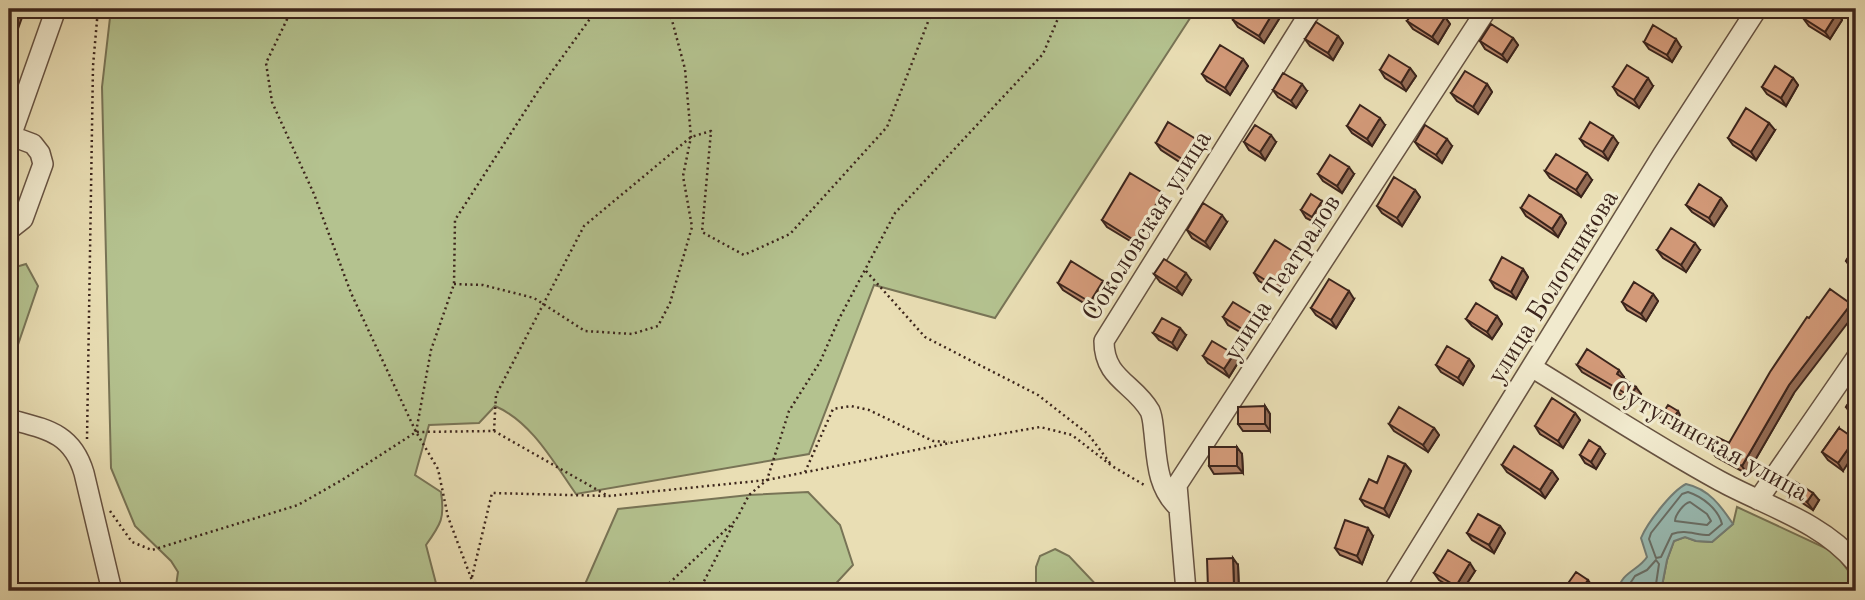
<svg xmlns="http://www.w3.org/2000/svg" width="1865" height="600" font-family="'Old Standard TT',serif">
	<rect width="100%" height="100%" fill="#e9deb4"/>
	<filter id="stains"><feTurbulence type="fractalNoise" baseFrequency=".00286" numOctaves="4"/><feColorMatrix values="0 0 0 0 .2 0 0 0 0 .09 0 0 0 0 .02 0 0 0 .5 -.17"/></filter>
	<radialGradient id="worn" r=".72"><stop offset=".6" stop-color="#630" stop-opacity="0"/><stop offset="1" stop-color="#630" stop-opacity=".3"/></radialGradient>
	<!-- green -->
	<path fill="#b4c28f" stroke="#787456" stroke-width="2" d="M 111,9 L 1196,9 L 995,318 L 874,285 L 809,454 L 576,494 C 554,463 532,422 495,406 L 479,423 L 429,425 L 415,475 L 441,492 C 445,518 441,524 426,545 L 438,591 L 164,591 L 176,586 L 178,572 L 171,561 L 135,526 L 111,468 L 102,87 Z
		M 26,264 L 38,286 L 9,371 L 9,269 Z
		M 808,492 L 840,525 L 853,565 L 829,591 L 582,591 L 618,509 L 749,495 Z
		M 1737,507 L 1834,552 L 1856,581 L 1856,591 L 1661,591 L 1667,560 L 1674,541 L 1685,537 L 1696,541 L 1712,542 L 1733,524 Z
		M 1055,549 L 1069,556 L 1102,591 L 1036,591 L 1036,567 L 1040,556 Z"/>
	<!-- water -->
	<path fill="#99bbb3" stroke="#747f77" stroke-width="2" d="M 1686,484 C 1709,489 1721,506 1733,524 L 1712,542 L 1696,541 L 1685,537 L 1674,541 L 1667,560 L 1661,591 L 1618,591 C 1621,572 1638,571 1647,557 L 1641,538 C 1647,523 1672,491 1686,484 Z"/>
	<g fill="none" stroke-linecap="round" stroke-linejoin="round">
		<!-- shore -->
		<path stroke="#6a7068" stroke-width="2" d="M 1688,492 C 1703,497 1718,509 1722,524 L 1709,535 C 1695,535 1686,529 1672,534 L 1661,557 L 1656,558 L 1649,539 L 1651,533 L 1682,494 Z
			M 1690,502 L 1707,514 L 1711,521 L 1707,525 L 1675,521 C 1675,515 1684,503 1690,502 Z
			M 1625,591 L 1635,576 L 1647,570 L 1656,560 L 1659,564 L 1655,591"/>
		<!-- minor casing -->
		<g stroke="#675342" stroke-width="22">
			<path id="minor" d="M 9,135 L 33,144 L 40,153 L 43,164 L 23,219 L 9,230
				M 11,136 L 56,9
				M 1533,368 C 1595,406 1656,446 1720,481 C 1766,506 1822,522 1856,563
				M 9,419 C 45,429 72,432 84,473 L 112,591
				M 1758,500 L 1856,358
				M 1179,508 C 1157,488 1157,461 1154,433 C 1153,426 1153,418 1150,411 C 1134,383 1104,379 1104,341 L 1312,9
				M 1186,591 L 1177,485 L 1487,9
				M 1393,591 L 1663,154 L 1757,9"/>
		</g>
		<!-- path -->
		<path stroke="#3c251c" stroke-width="2.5" stroke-dasharray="2 3.5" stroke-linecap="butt" d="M 292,9 L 266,63 L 272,102 L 314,194 L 351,293 L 416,432 L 438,469 L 448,517 L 476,591
			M 866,271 L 925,337 L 1038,395 L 1088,434 L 1110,463
			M 454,284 L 483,285 L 534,298 L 585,331 L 632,334 L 658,326 L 670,303 L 692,227 L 683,176 L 691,137 L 685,69 L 669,9
			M 494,431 L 496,395 L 584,226 L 691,137 L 711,131 L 702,232 L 744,255 L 790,234 L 887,127 L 933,9
			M 416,432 L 431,350 L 454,284 L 455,220 L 540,88 L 597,9
			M 87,439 L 93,66 L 98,9
			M 805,472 L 833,409 L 851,406 L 869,410 L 933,441 L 949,442
			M 110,511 L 132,542 L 152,550 L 298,505 L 342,480 L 416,432 L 494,431 L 608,496 L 767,480 L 955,442 L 1040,427 L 1072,435 L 1112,466 L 1146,486
			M 472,577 L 492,493 L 608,496
			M 661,591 L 736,520 L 749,495 L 767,480 L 789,411 L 820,362 L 839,319 L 895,213 L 1043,54 L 1062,9
			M 699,591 L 734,523"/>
		<!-- minor -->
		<use href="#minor" stroke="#f1eace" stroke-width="19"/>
	</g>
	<!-- wall -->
	<path fill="#b58468" stroke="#3c251c" stroke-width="2" d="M 1346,9 L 1364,9 L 1359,17 Z
		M 1274,11 L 1279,19 L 1264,43 L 1238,27 L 1233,20 Z
		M 1837,13 L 1842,20 L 1830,39 L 1809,26 L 1803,18 Z
		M 1445,17 L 1450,24 L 1438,44 L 1413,29 L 1407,21 Z
		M 1338,36 L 1343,43 L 1333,60 L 1310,46 L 1305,39 Z
		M 1513,38 L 1518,45 L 1507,62 L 1485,49 L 1480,41 Z
		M 1644,42 L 1681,47 L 1672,62 L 1649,49 Z
		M 1243,59 L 1248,66 L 1230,95 L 1207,81 L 1202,74 Z
		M 1410,68 L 1416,76 L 1406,91 L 1385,78 L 1380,70 Z
		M 1793,78 L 1798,85 L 1786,106 L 1767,94 L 1762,87 Z
		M 1487,84 L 1492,92 L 1478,114 L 1457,101 L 1451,93 Z
		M 1653,86 L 1639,108 L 1618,95 L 1613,87 Z
		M 1273,90 L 1307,91 L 1296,108 L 1278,97 Z
		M 1385,125 L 1372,146 L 1352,133 L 1347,126 Z
		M 1775,130 L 1756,160 L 1733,145 L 1728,138 Z
		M 1580,139 L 1618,143 L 1608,160 L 1585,146 Z
		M 1244,142 L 1276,142 L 1265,160 L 1249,150 Z
		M 1415,142 L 1452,146 L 1442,163 L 1420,149 Z
		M 1156,143 L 1202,147 L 1189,168 L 1161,150 Z
		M 1545,171 L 1592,180 L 1581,197 L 1550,178 Z
		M 1318,174 L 1354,174 L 1342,193 L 1323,181 Z
		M 1415,190 L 1420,197 L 1402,226 L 1382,213 L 1377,206 Z
		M 1721,198 L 1727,206 L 1714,226 L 1692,212 L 1686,205 Z
		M 1168,201 L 1140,247 L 1107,227 L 1102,220 Z
		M 1521,208 L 1561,215 L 1566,223 L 1558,237 L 1526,216 Z
		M 1327,209 L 1318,224 L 1306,218 L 1301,210 Z
		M 1227,222 L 1210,249 L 1192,238 L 1187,230 Z
		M 1856,245 L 1856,272 L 1851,268 L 1846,261 Z
		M 1657,250 L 1700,250 L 1686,272 L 1663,258 Z
		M 1299,259 L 1278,292 L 1259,281 L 1254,273 Z
		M 1523,269 L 1528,277 L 1516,299 L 1495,288 L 1490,280 Z
		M 1154,274 L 1191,280 L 1182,295 L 1160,282 Z
		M 1058,283 L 1108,288 L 1095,310 L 1063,290 Z
		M 1653,294 L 1658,301 L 1646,321 L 1627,310 L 1622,302 Z
		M 1354,299 L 1336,328 L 1316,315 L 1311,308 Z
		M 1256,316 L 1261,324 L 1252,339 L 1228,325 L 1223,317 Z
		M 1497,316 L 1502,324 L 1492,339 L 1472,326 L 1466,319 Z
		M 1153,333 L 1186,335 L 1177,350 L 1159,340 Z
		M 1234,354 L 1239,361 L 1229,377 L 1208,363 L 1203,356 Z
		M 1469,359 L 1474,366 L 1463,385 L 1441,372 L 1436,365 Z
		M 1577,365 L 1624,377 L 1624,378 L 1641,394 L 1635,403 L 1582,372 Z
		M 1856,392 L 1856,418 L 1851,414 L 1846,407 Z
		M 1794,393 L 1747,474 L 1716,457 L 1710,449 L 1729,443 Z
		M 1265,406 L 1270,414 L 1270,431 L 1243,431 L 1238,424 Z
		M 1575,413 L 1580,420 L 1563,448 L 1540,434 L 1535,426 Z
		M 1389,424 L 1434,428 L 1439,435 L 1428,452 L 1394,431 Z
		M 1839,428 L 1843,471 L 1828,460 L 1822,452 Z
		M 1242,454 L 1243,473 L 1214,474 L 1209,466 Z
		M 1605,454 L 1596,469 L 1585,463 L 1580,455 Z
		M 1405,464 L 1411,471 L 1389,517 L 1365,506 L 1360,499 L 1377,483 Z
		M 1502,465 L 1552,471 L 1558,479 L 1545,498 L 1507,472 Z
		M 1790,491 L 1819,500 L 1813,510 L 1795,498 Z
		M 1500,526 L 1505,533 L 1494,553 L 1472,540 L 1467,533 Z
		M 1373,536 L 1362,564 L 1340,555 L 1335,548 Z
		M 1238,565 L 1239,591 L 1211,591 L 1208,588 Z
		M 1475,571 L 1462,591 L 1457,591 L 1439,580 L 1434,573 Z"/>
	<!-- shaded-wall -->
	<path fill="#946c55" stroke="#3c251c" stroke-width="2" d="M 9,9 L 25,9 L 9,54 Z
		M 1354,9 L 1364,9 L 1359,17 Z
		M 1274,11 L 1279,19 L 1264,43 L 1259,36 Z
		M 1837,13 L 1842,20 L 1830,39 L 1825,32 Z
		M 1445,17 L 1450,24 L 1438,44 L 1432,37 Z
		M 1338,36 L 1343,43 L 1333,60 L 1328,53 Z
		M 1513,38 L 1518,45 L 1507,62 L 1502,55 Z
		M 1676,39 L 1681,47 L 1672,62 L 1667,55 Z
		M 1243,59 L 1248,66 L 1230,95 L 1225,88 Z
		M 1410,68 L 1416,76 L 1406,91 L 1401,83 Z
		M 1648,78 L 1653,86 L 1639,108 L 1634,100 Z
		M 1793,78 L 1798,85 L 1786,106 L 1781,98 Z
		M 1302,84 L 1307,91 L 1296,108 L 1291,101 Z
		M 1487,84 L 1492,92 L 1478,114 L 1473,107 Z
		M 1380,118 L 1385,125 L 1372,146 L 1367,139 Z
		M 1769,123 L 1775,130 L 1756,160 L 1751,152 Z
		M 1271,135 L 1276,142 L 1265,160 L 1260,152 Z
		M 1613,136 L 1618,143 L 1608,160 L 1603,152 Z
		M 1196,139 L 1202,147 L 1189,168 L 1184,160 Z
		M 1447,139 L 1452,146 L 1442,163 L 1436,155 Z
		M 9,144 L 16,155 L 9,177 Z
		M 1349,167 L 1354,174 L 1342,193 L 1337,186 Z
		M 1587,173 L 1592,180 L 1581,197 L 1576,190 Z
		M 1415,190 L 1420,197 L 1402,226 L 1397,218 Z
		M 1163,193 L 1168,201 L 1140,247 L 1134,240 Z
		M 1721,198 L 1727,206 L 1714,226 L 1709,218 Z
		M 1322,201 L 1327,209 L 1318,224 L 1312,217 Z
		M 1222,215 L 1227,222 L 1210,249 L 1205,242 Z
		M 1561,215 L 1566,223 L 1558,237 L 1552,229 Z
		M 1695,243 L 1700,250 L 1686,272 L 1681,265 Z
		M 1294,252 L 1299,259 L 1278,292 L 1273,285 Z
		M 1523,269 L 1528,277 L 1516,299 L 1511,292 Z
		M 1186,273 L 1191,280 L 1182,295 L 1176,288 Z
		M 1103,281 L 1108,288 L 1095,310 L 1090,302 Z
		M 1349,291 L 1354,299 L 1336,328 L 1331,320 Z
		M 1653,294 L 1658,301 L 1646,321 L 1641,314 Z
		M 1851,304 L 1856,312 L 1794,393 L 1747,474 L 1742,466 L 1789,385 Z
		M 1256,316 L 1261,324 L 1252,339 L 1247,332 Z
		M 1497,316 L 1502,324 L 1492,339 L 1487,332 Z
		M 1180,328 L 1186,335 L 1177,350 L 1172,343 Z
		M 1234,354 L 1239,361 L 1229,377 L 1224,369 Z
		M 1469,359 L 1474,366 L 1463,385 L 1458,378 Z
		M 1619,370 L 1624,377 L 1622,381 L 1617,374 Z
		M 1636,387 L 1641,394 L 1635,403 L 1630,396 Z
		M 1265,406 L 1270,414 L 1270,431 L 1265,424 Z
		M 1678,411 L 1680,415 L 1673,427 L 1670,424 Z
		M 1575,413 L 1580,420 L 1563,448 L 1558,441 Z
		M 1434,428 L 1439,435 L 1428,452 L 1423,445 Z
		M 1855,439 L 1856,441 L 1856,451 L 1843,471 L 1838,463 Z
		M 1237,447 L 1242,454 L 1243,473 L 1237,466 Z
		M 1600,447 L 1605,454 L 1596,469 L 1591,462 Z
		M 1405,464 L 1411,471 L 1389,517 L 1384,509 Z
		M 1552,471 L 1558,479 L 1545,498 L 1540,490 Z
		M 1813,493 L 1819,500 L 1813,510 L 1807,502 Z
		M 1500,526 L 1505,533 L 1494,553 L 1489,545 Z
		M 1368,528 L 1373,536 L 1362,564 L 1357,556 Z
		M 1233,558 L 1238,565 L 1239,591 L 1238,591 L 1234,587 Z
		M 1470,563 L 1475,571 L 1462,591 L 1459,591 L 1456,586 Z
		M 1588,580 L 1593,587 L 1590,591 L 1580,591 Z"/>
	<!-- building -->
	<path fill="#d39a79" stroke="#3c251c" stroke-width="2" d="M 1240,9 L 1270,9 L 1274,11 L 1259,36 L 1233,20 Z
		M 1415,9 L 1433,9 L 1445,17 L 1432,37 L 1407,21 Z
		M 1809,9 L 1830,9 L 1837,13 L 1825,32 L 1803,18 Z
		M 1316,22 L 1338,36 L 1328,53 L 1305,39 Z
		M 1491,24 L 1513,38 L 1502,55 L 1480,41 Z
		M 1653,25 L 1676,39 L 1667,55 L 1644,42 Z
		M 1220,45 L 1243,59 L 1225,88 L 1202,74 Z
		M 1389,55 L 1410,68 L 1401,83 L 1380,70 Z
		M 1627,65 L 1648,78 L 1634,100 L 1613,87 Z
		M 1775,66 L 1793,78 L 1781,98 L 1762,87 Z
		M 1465,71 L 1487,84 L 1473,107 L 1451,93 Z
		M 1283,73 L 1302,84 L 1291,101 L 1273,90 Z
		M 1360,105 L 1380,118 L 1367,139 L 1347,126 Z
		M 1746,108 L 1769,123 L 1751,152 L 1728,138 Z
		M 1168,122 L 1196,139 L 1184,160 L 1156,143 Z
		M 1590,122 L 1613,136 L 1603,152 L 1580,139 Z
		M 1255,125 L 1271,135 L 1260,152 L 1244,142 Z
		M 1425,125 L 1447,139 L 1436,155 L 1415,142 Z
		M 1556,154 L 1587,173 L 1576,190 L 1545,171 Z
		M 1330,155 L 1349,167 L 1337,186 L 1318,174 Z
		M 1130,173 L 1163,193 L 1134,240 L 1102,220 Z
		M 1394,177 L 1415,190 L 1397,218 L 1377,206 Z
		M 1699,184 L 1721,198 L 1709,218 L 1686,205 Z
		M 1311,194 L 1322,201 L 1312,217 L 1301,210 Z
		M 1529,195 L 1561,215 L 1552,229 L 1521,208 Z
		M 1203,203 L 1222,215 L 1205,242 L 1187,230 Z
		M 1671,228 L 1695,243 L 1681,265 L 1657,250 Z
		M 1275,240 L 1294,252 L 1273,285 L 1254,273 Z
		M 1856,245 L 1856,268 L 1846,261 Z
		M 1502,257 L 1523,269 L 1511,292 L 1490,280 Z
		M 1164,259 L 1186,273 L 1176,288 L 1154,274 Z
		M 1071,261 L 1103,281 L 1090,302 L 1058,283 Z
		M 1329,279 L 1349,291 L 1331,320 L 1311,308 Z
		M 1634,282 L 1653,294 L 1641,314 L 1622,302 Z
		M 1830,289 L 1851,304 L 1789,385 L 1742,466 L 1710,449 L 1717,437 L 1729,443 L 1770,372 L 1807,317 L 1809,318 Z
		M 1233,302 L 1256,316 L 1247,332 L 1223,317 Z
		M 1476,303 L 1497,316 L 1487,332 L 1466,319 Z
		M 1162,318 L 1180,328 L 1172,343 L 1153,333 Z
		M 1212,341 L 1234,354 L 1224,369 L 1203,356 Z
		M 1447,346 L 1469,359 L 1458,378 L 1436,365 Z
		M 1587,349 L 1619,370 L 1617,374 L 1636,387 L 1630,396 L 1577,365 Z
		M 1856,392 L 1856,414 L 1846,407 Z
		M 1552,398 L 1575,413 L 1558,441 L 1535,426 Z
		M 1668,405 L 1678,411 L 1670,424 L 1660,418 Z
		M 1265,406 L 1265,424 L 1238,424 L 1238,407 Z
		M 1399,407 L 1434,428 L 1423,445 L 1389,424 Z
		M 1839,428 L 1855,439 L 1838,463 L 1822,452 Z
		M 1589,440 L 1600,447 L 1591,462 L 1580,455 Z
		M 1514,446 L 1552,471 L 1540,490 L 1502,465 Z
		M 1209,447 L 1237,447 L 1237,466 L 1209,466 Z
		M 1388,456 L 1405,464 L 1384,509 L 1360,499 L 1369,479 L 1377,483 Z
		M 1796,482 L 1813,493 L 1807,502 L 1790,491 Z
		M 1856,507 L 1856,521 L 1850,516 Z
		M 1478,514 L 1500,526 L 1489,545 L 1467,533 Z
		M 1345,520 L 1368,528 L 1357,556 L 1335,548 Z
		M 1448,550 L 1470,563 L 1456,586 L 1434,573 Z
		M 1233,558 L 1234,587 L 1208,588 L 1207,559 Z
		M 1576,572 L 1588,580 L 1580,591 L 1553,591 L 1557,585 L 1564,589 Z"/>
	<g text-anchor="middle" stroke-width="6" stroke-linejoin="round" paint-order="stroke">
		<!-- street labels -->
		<g font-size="26" fill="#3c251c" stroke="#f1eace">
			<text transform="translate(1146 225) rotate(-58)" y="9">Соколовская улица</text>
			<text transform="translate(1281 277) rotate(-57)" y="9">улица Театралов</text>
			<text transform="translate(1552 286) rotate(-58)" y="9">улица Болотникова</text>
			<text transform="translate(1710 440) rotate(29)" y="9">Сутугинская улица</text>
		</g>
	</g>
	<!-- margin -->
	<rect width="1865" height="600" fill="none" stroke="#e9deb4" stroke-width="35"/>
	<rect x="10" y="10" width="1844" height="579" fill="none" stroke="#3c251c" stroke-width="3.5"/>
	<rect x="18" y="18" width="1830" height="565" fill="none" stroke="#3c251c" stroke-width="2"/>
	<rect width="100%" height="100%" filter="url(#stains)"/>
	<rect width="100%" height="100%" fill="url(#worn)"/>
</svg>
